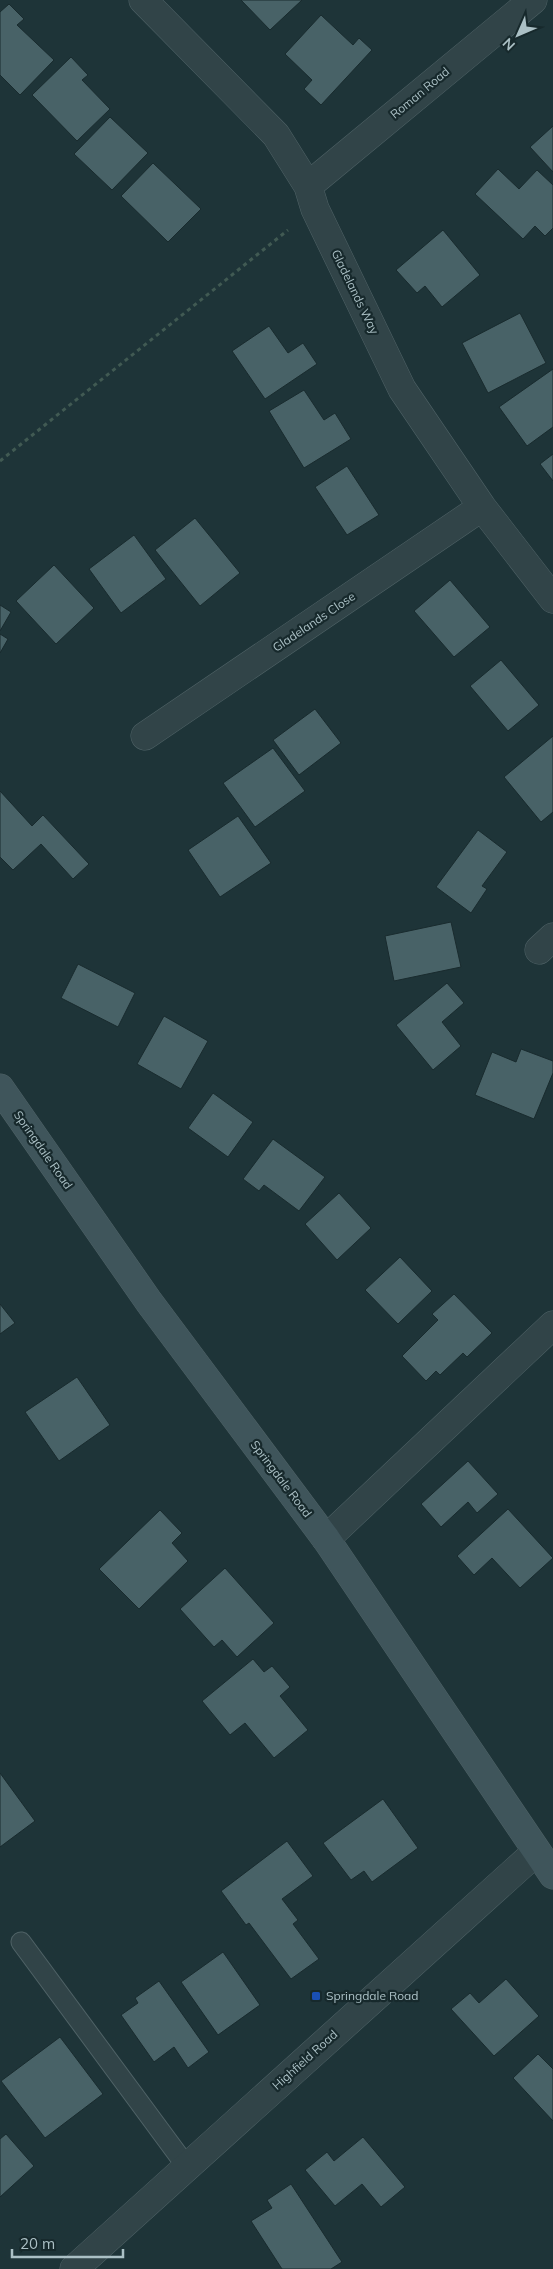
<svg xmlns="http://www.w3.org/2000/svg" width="553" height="2269" font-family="Mulish,sans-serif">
	<rect width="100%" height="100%" fill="#1e3438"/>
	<!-- building -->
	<path fill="#486267" stroke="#192b2e" d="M 241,0 L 302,0 L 270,30 Z
		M 9,4 L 24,19 L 17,25 L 54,60 L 20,95 L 0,75 L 0,12 Z
		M 321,15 L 353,45 L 359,38 L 372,50 L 321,105 L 304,89 L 312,80 L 285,54 Z
		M 71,57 L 88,75 L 82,80 L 110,109 L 77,141 L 32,95 Z
		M 110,117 L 148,153 L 112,190 L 74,154 Z
		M 553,126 L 553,172 L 530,147 Z
		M 153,163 L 201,209 L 168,242 L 121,196 Z
		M 498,169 L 519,189 L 537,170 L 553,185 L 553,228 L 545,236 L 535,226 L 523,239 L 475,194 Z
		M 443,230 L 480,275 L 442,307 L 425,286 L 417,293 L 396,270 Z
		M 520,313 L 546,363 L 488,393 L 462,343 Z
		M 269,326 L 288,353 L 303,343 L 317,364 L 265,399 L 232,351 Z
		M 553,369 L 553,427 L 527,446 L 499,407 Z
		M 304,390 L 324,420 L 335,413 L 351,439 L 304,468 L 269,411 Z
		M 553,454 L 553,481 L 540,464 Z
		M 347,466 L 379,515 L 347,535 L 315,487 Z
		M 195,518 L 240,573 L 200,606 L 155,550 Z
		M 134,535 L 166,579 L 121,613 L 89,569 Z
		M 54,565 L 94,608 L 56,644 L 16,601 Z
		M 450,580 L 490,627 L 454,657 L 414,611 Z
		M 0,605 L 11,612 L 0,631 Z
		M 0,634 L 8,639 L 0,653 Z
		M 501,660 L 539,705 L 508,731 L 470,686 Z
		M 315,709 L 341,743 L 299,775 L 273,740 Z
		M 553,736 L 553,812 L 541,822 L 504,777 Z
		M 273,748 L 305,791 L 255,827 L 223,783 Z
		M 0,791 L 32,826 L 43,815 L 89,864 L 73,879 L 41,844 L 13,870 L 0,857 Z
		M 238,816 L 271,863 L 220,897 L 188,850 Z
		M 478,830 L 507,852 L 482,886 L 487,889 L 471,913 L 436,887 Z
		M 451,922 L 461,967 L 394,981 L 385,936 Z
		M 78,964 L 135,993 L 118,1027 L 61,998 Z
		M 447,983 L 464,1003 L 442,1022 L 461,1046 L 433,1070 L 396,1025 Z
		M 164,1016 L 208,1041 L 181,1089 L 137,1064 Z
		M 521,1049 L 553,1061 L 553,1073 L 534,1119 L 475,1095 L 492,1052 L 516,1062 Z
		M 213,1093 L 253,1122 L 228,1157 L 188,1128 Z
		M 273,1139 L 325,1177 L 299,1211 L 264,1185 L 259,1191 L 243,1179 Z
		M 339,1193 L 371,1228 L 337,1260 L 305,1224 Z
		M 400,1257 L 432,1291 L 398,1324 L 365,1290 Z
		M 454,1294 L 492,1333 L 467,1357 L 463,1353 L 440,1375 L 436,1371 L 426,1381 L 402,1356 L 438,1320 L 432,1314 Z
		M 0,1304 L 15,1323 L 0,1334 Z
		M 77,1377 L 110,1425 L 59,1461 L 25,1412 Z
		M 468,1461 L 498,1494 L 477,1513 L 468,1502 L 441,1527 L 421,1504 Z
		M 508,1509 L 553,1558 L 520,1588 L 492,1558 L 474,1575 L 457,1556 Z
		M 160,1510 L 182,1533 L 172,1543 L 188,1561 L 139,1609 L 99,1569 Z
		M 225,1568 L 274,1623 L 237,1657 L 222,1640 L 214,1647 L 180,1609 Z
		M 253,1659 L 264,1672 L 272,1666 L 290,1687 L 280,1696 L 308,1730 L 274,1758 L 245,1723 L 230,1735 L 202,1701 Z
		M 0,1773 L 35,1821 L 0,1847 Z
		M 383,1799 L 418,1848 L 372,1882 L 364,1871 L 351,1880 L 323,1843 Z
		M 287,1841 L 313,1876 L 282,1899 L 298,1920 L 293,1924 L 319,1959 L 291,1979 L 249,1923 L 246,1925 L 221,1891 Z
		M 223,1952 L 260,2005 L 218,2035 L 181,1982 Z
		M 506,1979 L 539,2016 L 494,2056 L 451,2009 L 470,1993 L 479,2003 Z
		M 159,1981 L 209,2052 L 188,2068 L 174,2047 L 154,2062 L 121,2015 L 138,2003 L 135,1998 Z
		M 60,2037 L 103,2094 L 45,2138 L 1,2081 Z
		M 538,2054 L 553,2069 L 553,2121 L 513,2078 Z
		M 6,2134 L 34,2166 L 0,2197 L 0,2139 Z
		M 363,2137 L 405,2187 L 381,2207 L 362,2184 L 335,2206 L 305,2170 L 327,2152 L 334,2161 Z
		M 291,2184 L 342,2262 L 331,2269 L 282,2269 L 251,2221 L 272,2208 L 267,2200 Z"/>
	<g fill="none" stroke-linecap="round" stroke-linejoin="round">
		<!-- lane casing -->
		<g stroke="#4f6266" stroke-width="21">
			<path id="lane" d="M 21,1942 L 187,2167"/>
		</g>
		<!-- street casing -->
		<g stroke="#4f6266" stroke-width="29">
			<path id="street" d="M 143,0 L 276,135 L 308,186 L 315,209 L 402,389 L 482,507 L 553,599
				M 308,186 L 533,0
				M 145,736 L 482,507
				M 539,950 L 553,937
				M 326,1539 L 553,1325
				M 74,2269 L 536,1852"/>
		</g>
		<!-- secondary casing -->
		<g stroke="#4f6266" stroke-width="29">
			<path id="secondary" d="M 0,1088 L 149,1302 L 326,1539 L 553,1875"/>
		</g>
		<!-- path -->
		<path stroke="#415a53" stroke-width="3" stroke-dasharray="4 4" stroke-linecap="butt" d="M 0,461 L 288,230"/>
		<!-- lane -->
		<use href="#lane" stroke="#314448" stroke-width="19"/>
		<!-- street -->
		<use href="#street" stroke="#314448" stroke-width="28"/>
		<!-- secondary -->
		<use href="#secondary" stroke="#3f555b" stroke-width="28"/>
	</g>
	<!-- markers -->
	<rect fill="#1a4fb4" stroke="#17292c" stroke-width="2" x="311" y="1991" width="10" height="10" rx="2.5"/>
	<g text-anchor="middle" stroke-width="4.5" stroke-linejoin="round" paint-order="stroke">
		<!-- street labels -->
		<g font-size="12" fill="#abc0c5" stroke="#17292c">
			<text transform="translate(420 93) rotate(-40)" y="4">Roman Road</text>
			<text transform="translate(355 292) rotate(64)" y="4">Gladelands Way</text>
			<text transform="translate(314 622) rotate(-34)" y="4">Gladelands Close</text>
			<text transform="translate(43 1150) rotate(55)" y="4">Springdale Road</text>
			<text transform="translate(281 1479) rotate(53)" y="4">Springdale Road</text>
			<text transform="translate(305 2060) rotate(-42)" y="4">Highfield Road</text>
		</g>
		<!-- poi labels -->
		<g font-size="12" fill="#abc0c5" stroke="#17292c" text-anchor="start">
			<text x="326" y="2000">Springdale Road</text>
		</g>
	</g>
	<!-- north arrow -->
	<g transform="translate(518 35) rotate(225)" stroke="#17292c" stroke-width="4" paint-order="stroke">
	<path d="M0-4L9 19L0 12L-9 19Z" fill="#abc0c5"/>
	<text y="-8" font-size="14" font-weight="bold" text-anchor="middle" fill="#abc0c5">N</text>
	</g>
	<!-- scale -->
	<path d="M12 2249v8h111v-8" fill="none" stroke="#abc0c5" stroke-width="2.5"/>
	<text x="20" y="2249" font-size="15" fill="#abc0c5" stroke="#17292c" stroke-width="4" paint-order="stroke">20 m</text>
</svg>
